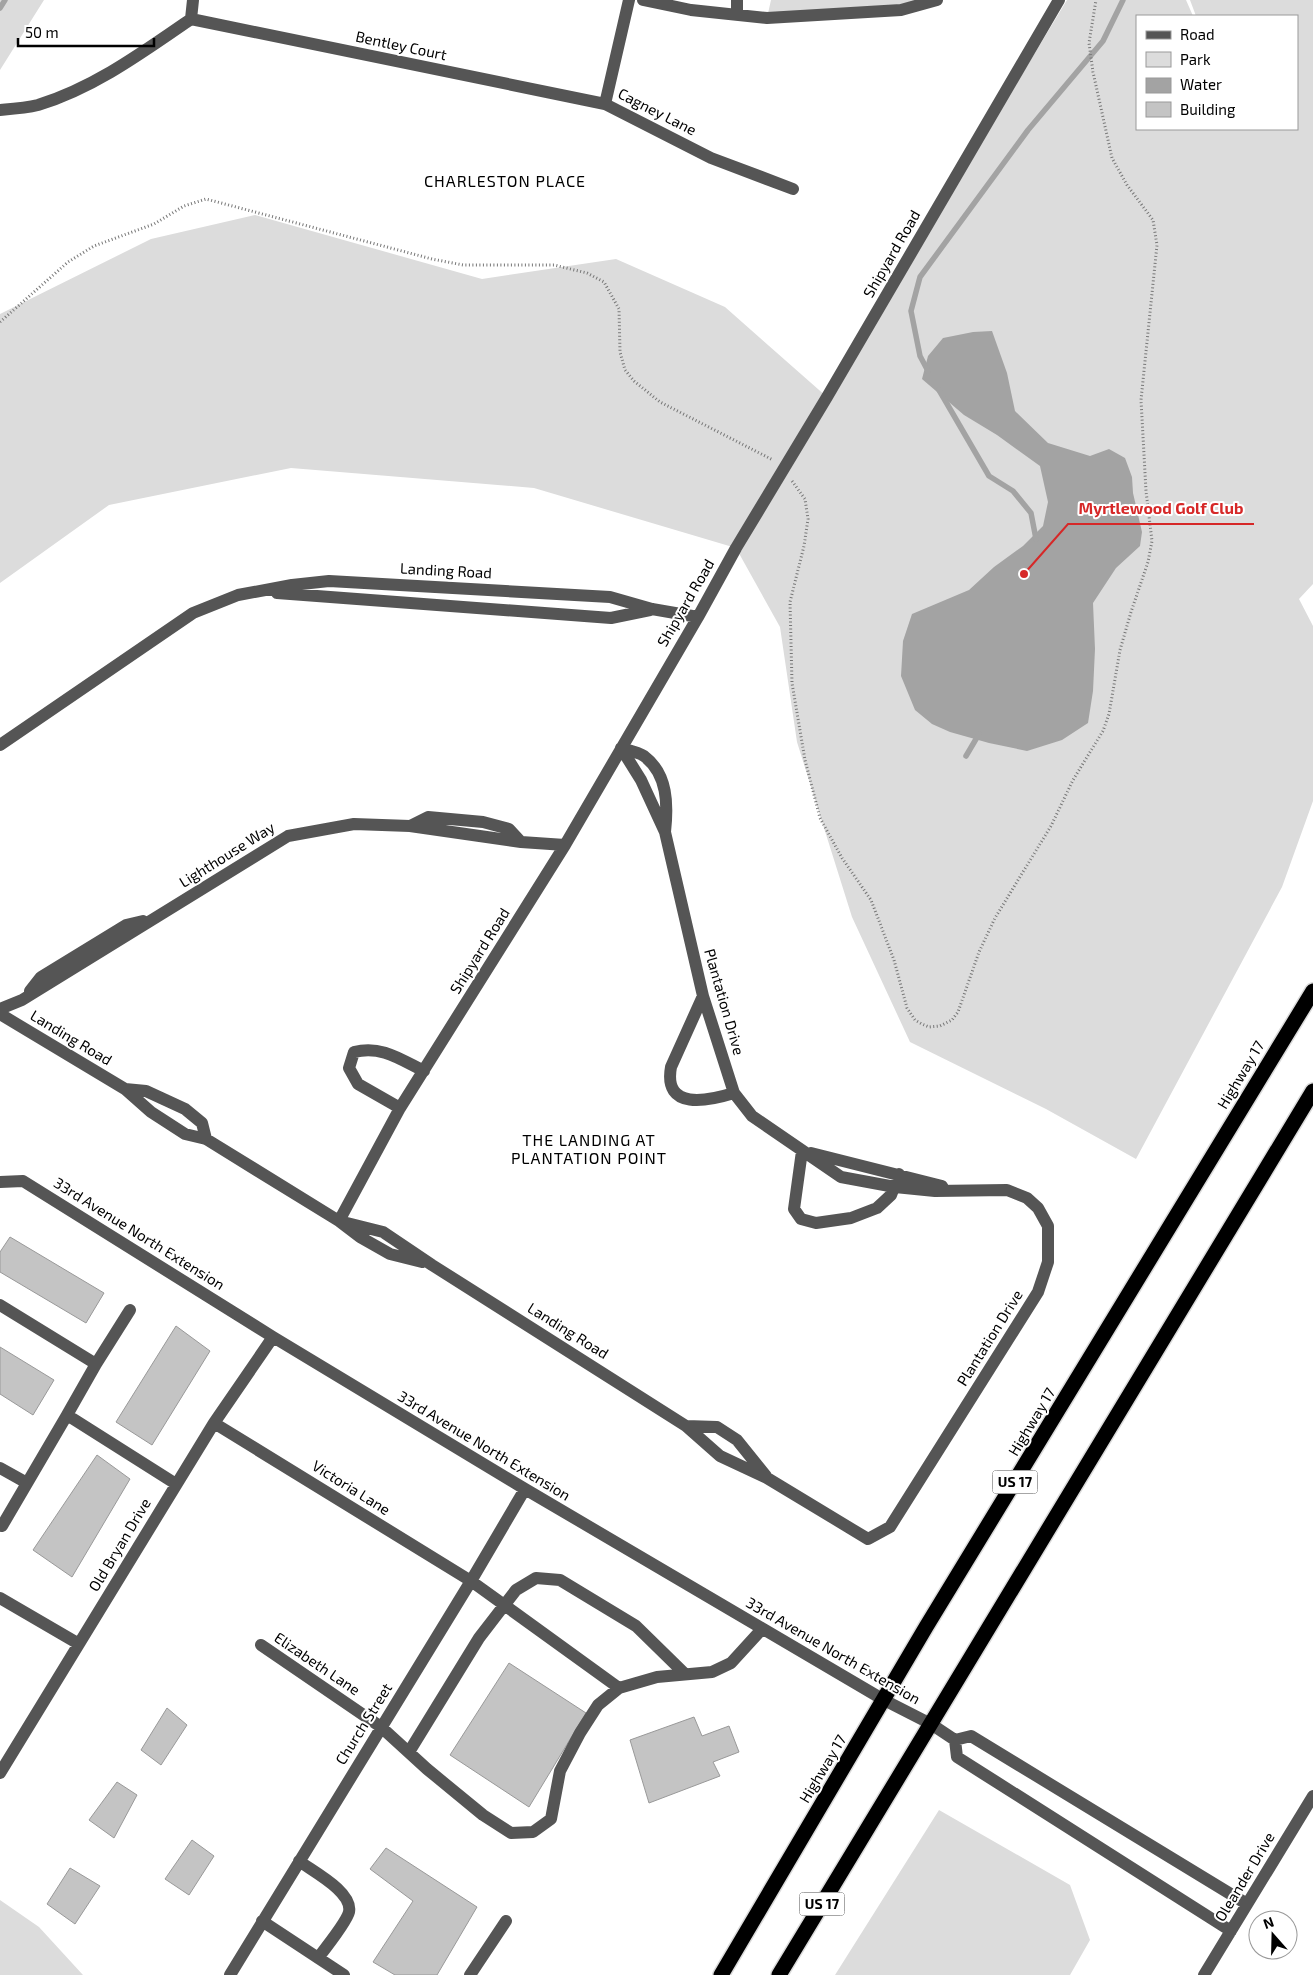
<svg xmlns="http://www.w3.org/2000/svg" width="1313" height="1975" font-family="'Exo 2',sans-serif">
	<rect width="100%" height="100%" fill="#fff"/>
	<!-- green -->
	<path fill="#dcdcdc" d="M 0,0 L 44,0 L 0,70 Z
		M 771,0 L 932,0 L 901,10 L 767,18 Z
		M 1067,0 L 1186,0 L 1193,16 L 1137,16 L 1137,129 L 1297,129 L 1297,16 L 1196,16 L 1190,0 L 1313,0 L 1313,584 L 1299,599 L 1313,626 L 1313,801 L 1282,887 L 1136,1159 L 1046,1109 L 910,1042 L 852,917 L 797,742 L 780,627 L 736,548 L 534,488 L 291,468 L 109,505 L 0,583 L 0,314 L 151,239 L 255,215 L 482,279 L 616,259 L 725,307 L 827,397 Z
		M 939,1810 L 1070,1885 L 1090,1940 L 1070,1975 L 835,1975 Z
		M 0,1900 L 39,1927 L 83,1975 L 0,1975 Z"/>
	<!-- water -->
	<path fill="#a3a3a3" d="M 992,331 L 1007,373 L 1015,411 L 1048,443 L 1090,456 L 1109,449 L 1125,458 L 1132,477 L 1133,493 L 1142,532 L 1140,546 L 1116,568 L 1093,603 L 1095,649 L 1093,691 L 1088,723 L 1062,740 L 1027,751 L 989,743 L 950,732 L 932,724 L 915,710 L 901,676 L 903,641 L 912,614 L 969,590 L 994,567 L 1023,546 L 1043,526 L 1048,502 L 1040,466 L 997,435 L 964,415 L 922,379 L 928,356 L 943,338 L 973,332 Z"/>
	<g fill="none" stroke-linecap="round" stroke-linejoin="round">
		<!-- stream -->
		<path stroke="#a3a3a3" stroke-width="5.5" d="M 0,8 L 5,0
			M 928,371 L 920,356 L 911,311 L 920,277 L 1028,130 L 1103,41 L 1123,0
			M 939,390 L 989,476 L 1013,491 L 1031,513 L 1036,539
			M 966,756 L 979,734"/>
	</g>
	<!-- building -->
	<path fill="#c4c4c4" stroke="#999" d="M 10,1237 L 104,1293 L 86,1323 L 0,1272 L 0,1252 Z
		M 176,1326 L 210,1351 L 152,1445 L 116,1422 Z
		M 0,1347 L 54,1380 L 33,1415 L 0,1394 Z
		M 97,1455 L 130,1479 L 72,1577 L 33,1550 Z
		M 509,1663 L 586,1713 L 529,1807 L 450,1755 Z
		M 167,1708 L 187,1725 L 161,1765 L 141,1750 Z
		M 694,1717 L 702,1736 L 729,1726 L 739,1752 L 713,1762 L 720,1776 L 649,1803 L 630,1740 Z
		M 117,1782 L 137,1795 L 114,1838 L 89,1820 Z
		M 192,1840 L 214,1856 L 189,1895 L 165,1879 Z
		M 386,1848 L 477,1907 L 437,1975 L 395,1975 L 373,1962 L 413,1901 L 370,1869 Z
		M 70,1868 L 100,1886 L 75,1924 L 47,1904 Z"/>
	<g fill="none" stroke-linecap="round" stroke-linejoin="round">
		<!-- highway casing -->
		<g stroke="#dbdbdb" stroke-width="18">
			<path id="highway" d="M 721,1975 L 926,1627 L 1313,991
				M 779,1975 L 1313,1091"/>
		</g>
		<!-- path -->
		<path stroke="#777" stroke-width="3" stroke-dasharray="1 2.5" stroke-linecap="butt" d="M 0,322 L 68,262 L 94,246 L 154,224 L 184,206 L 206,199 L 432,259 L 463,265 L 554,265 L 587,273 L 604,282 L 619,309 L 620,352 L 625,370 L 634,381 L 660,402 L 773,460
			M 792,481 L 805,499 L 808,519 L 804,546 L 790,602 L 792,683 L 805,760 L 820,818 L 842,858 L 871,900 L 894,960 L 907,1008 L 915,1020 L 922,1024 L 929,1027 L 940,1026 L 952,1020 L 958,1012 L 979,952 L 995,918 L 1051,826 L 1073,780 L 1103,731 L 1109,714 L 1120,650 L 1131,612 L 1148,562 L 1152,541 L 1146,491 L 1141,400 L 1157,245 L 1153,220 L 1127,185 L 1112,158 L 1093,72 L 1089,43 L 1096,0"/>
		<!-- minor -->
		<path stroke="#555" stroke-width="12" d="M 643,0 L 691,10 L 767,18 L 901,10 L 937,0
			M 737,15 L 737,0
			M 191,19 L 605,104 L 711,158 L 793,189
			M 605,104 L 629,0
			M 0,110 C 12,109 26,108 38,105 C 94,88 143,52 191,19 L 193,0
			M 277,593 L 611,618 L 650,610
			M 0,745 L 193,613 L 238,595 L 292,585 L 329,581 L 610,597 L 652,609 L 698,617
			M 621,748 C 628,750 638,752 644,756 C 668,774 668,805 665,832
			M 410,826 L 428,817 L 483,822 L 509,829 L 521,842
			M 30,991 L 41,977 L 126,925 L 143,921
			M 703,996 L 671,1067 C 663,1111 708,1101 734,1093
			M 0,1009 L 22,1000 L 288,836 L 354,824 L 410,826 L 521,842 L 565,845
			M 0,1014 L 125,1089 L 151,1112 L 185,1134 L 206,1139 L 339,1221 L 360,1237 L 390,1254 L 422,1262
			M 125,1089 L 146,1091 L 185,1109 L 202,1123 L 206,1139
			M 400,1108 L 358,1084 L 349,1068 L 354,1052 C 381,1045 400,1059 424,1071
			M 802,1151 L 794,1209 L 801,1219 L 816,1223 L 851,1218 L 877,1208 L 891,1195 L 899,1174
			M 811,1153 L 942,1186
			M 0,1182 L 23,1181 L 273,1337 L 525,1489 L 884,1700 L 931,1724 L 955,1740 L 971,1736 L 1247,1904
			M 339,1221 L 383,1232 L 432,1265 L 686,1426 L 720,1456 L 767,1478 L 868,1539 L 890,1527 L 1038,1292 L 1048,1262 L 1048,1226 L 1038,1208 L 1027,1198 L 1007,1190 L 935,1191 L 895,1187 L 841,1177 L 752,1116 L 734,1093 L 703,996 L 665,832 L 641,780 L 621,748
			M 339,1221 L 400,1108 L 565,845 L 698,617 L 736,548 L 827,397 L 1059,0
			M 0,1305 L 96,1364 L 67,1415
			M 96,1364 L 130,1310
			M 214,1423 L 471,1581 L 619,1688
			M 686,1426 L 717,1427 L 737,1440 L 766,1476
			M 0,1468 L 27,1483
			M 2,1526 L 67,1415 L 176,1484
			M 0,1598 L 79,1644
			M 261,1645 L 381,1727 L 427,1769 L 483,1815 L 511,1833 L 533,1832 L 551,1819 L 560,1771 L 580,1733 L 598,1705 L 619,1688 L 657,1677 L 712,1672 L 731,1663 L 762,1629
			M 955,1740 L 957,1757 L 1231,1931
			M 409,1752 L 479,1638 L 516,1590 L 536,1578 L 560,1580 L 636,1626 L 685,1674
			M 0,1773 L 214,1423 L 273,1337
			M 299,1861 C 314,1872 353,1892 349,1912 C 347,1921 325,1949 318,1958
			M 262,1921 L 344,1975
			M 230,1975 L 471,1581 L 525,1489
			M 470,1975 L 506,1921
			M 1204,1975 L 1313,1796"/>
		<!-- highway -->
		<use href="#highway" stroke="#000" stroke-width="15"/>
	</g>
	<g text-anchor="middle" stroke-width="4" stroke-linejoin="round" paint-order="stroke">
		<!-- shield labels -->
		<g fill="#fff" stroke="#4c4c4c" stroke-width="1">
			<rect x="992.5" y="1470.5" width="45" height="23" rx="4"/>
			<rect x="799.5" y="1892.5" width="45" height="23" rx="4"/>
		</g>
		<g font-size="14" font-weight="bold" fill="#000">
			<text x="1015" y="1487">US 17</text>
			<text x="822" y="1909">US 17</text>
		</g>
		<!-- street labels -->
		<g font-size="15" fill="#000" stroke="#fff">
			<text transform="translate(401 46) rotate(12)" y="5">Bentley Court</text>
			<text transform="translate(657 112) rotate(27)" y="5">Cagney Lane</text>
			<text transform="translate(892 254) rotate(-60)" y="5">Shipyard Road</text>
			<text transform="translate(446 571) rotate(3)" y="5">Landing Road</text>
			<text transform="translate(686 603) rotate(-60)" y="5">Shipyard Road</text>
			<text transform="translate(227 855) rotate(-32)" y="5">Lighthouse Way</text>
			<text transform="translate(480 951) rotate(-58)" y="5">Shipyard Road</text>
			<text transform="translate(724 1002) rotate(74)" y="5">Plantation Drive</text>
			<text transform="translate(71 1038) rotate(31)" y="5">Landing Road</text>
			<text transform="translate(1241 1075) rotate(-59)" y="5">Highway 17</text>
			<text transform="translate(139 1234) rotate(32)" y="5">33rd Avenue North Extension</text>
			<text transform="translate(568 1331) rotate(32)" y="5">Landing Road</text>
			<text transform="translate(990 1338) rotate(-58)" y="5">Plantation Drive</text>
			<text transform="translate(1032 1422) rotate(-59)" y="5">Highway 17</text>
			<text transform="translate(484 1446) rotate(31)" y="5">33rd Avenue North Extension</text>
			<text transform="translate(351 1488) rotate(32)" y="5">Victoria Lane</text>
			<text transform="translate(120 1545) rotate(-59)" y="5">Old Bryan Drive</text>
			<text transform="translate(833 1651) rotate(30)" y="5">33rd Avenue North Extension</text>
			<text transform="translate(317 1664) rotate(34)" y="5">Elizabeth Lane</text>
			<text transform="translate(364 1724) rotate(-58)" y="5">Church Street</text>
			<text transform="translate(823 1769) rotate(-59)" y="5">Highway 17</text>
			<text transform="translate(1245 1877) rotate(-59)" y="5">Oleander Drive</text>
		</g>
		<!-- neighbourhood labels -->
		<g font-size="16" letter-spacing="1" fill="#000" stroke="#fff">
			<text x="505" y="187">CHARLESTON PLACE</text>
			<text x="589" y="1146">THE LANDING AT<tspan x="589" dy="18">PLANTATION POINT</tspan></text>
		</g>
	</g>
	<!-- callouts -->
	<path fill="none" stroke="#d62828" stroke-width="2" d="M1024 574L1068 524H1254"/>
	<circle fill="#d62828" stroke="#fff" stroke-width="2" cx="1024" cy="574" r="5"/>
	<g font-size="16" text-anchor="middle" font-weight="bold" fill="#d62828" stroke="#fff" stroke-width="4" stroke-linejoin="round" paint-order="stroke">
		<text x="1161" y="514">Myrtlewood Golf Club</text>
	</g>
	<!-- legend -->
	<rect x="1136" y="15" width="162" height="115" fill="#ffffff" stroke="#999999"/>
	<rect x="1146" y="31" width="25" height="8" fill="#555555" stroke="#999999"/>
	<text x="1180" y="40" font-size="15" fill="#000000">Road</text>
	<rect x="1146" y="52" width="25" height="15" fill="#dcdcdc" stroke="#999999"/>
	<text x="1180" y="65" font-size="15" fill="#000000">Park</text>
	<rect x="1146" y="78" width="25" height="15" fill="#a3a3a3" stroke="#999999"/>
	<text x="1180" y="90" font-size="15" fill="#000000">Water</text>
	<rect x="1146" y="102" width="25" height="15" fill="#c4c4c4" stroke="#999999"/>
	<text x="1180" y="115" font-size="15" fill="#000000">Building</text>
	<!-- north arrow -->
	<g transform="translate(1273 1935) rotate(340)"><circle r="24" fill="#ffffff" stroke="#999999"/>
	<path d="M0-4L9 19L0 12L-9 19Z" fill="#000000"/>
	<text y="-8" font-size="14" font-weight="bold" text-anchor="middle" fill="#000000">N</text>
	</g>
	<!-- scale -->
	<path d="M18 38v8h136v-8" fill="none" stroke="#000000" stroke-width="2.5"/>
	<text x="25" y="38" font-size="15" fill="#000000" stroke="#ffffff" stroke-width="4" paint-order="stroke">50 m</text>
</svg>
